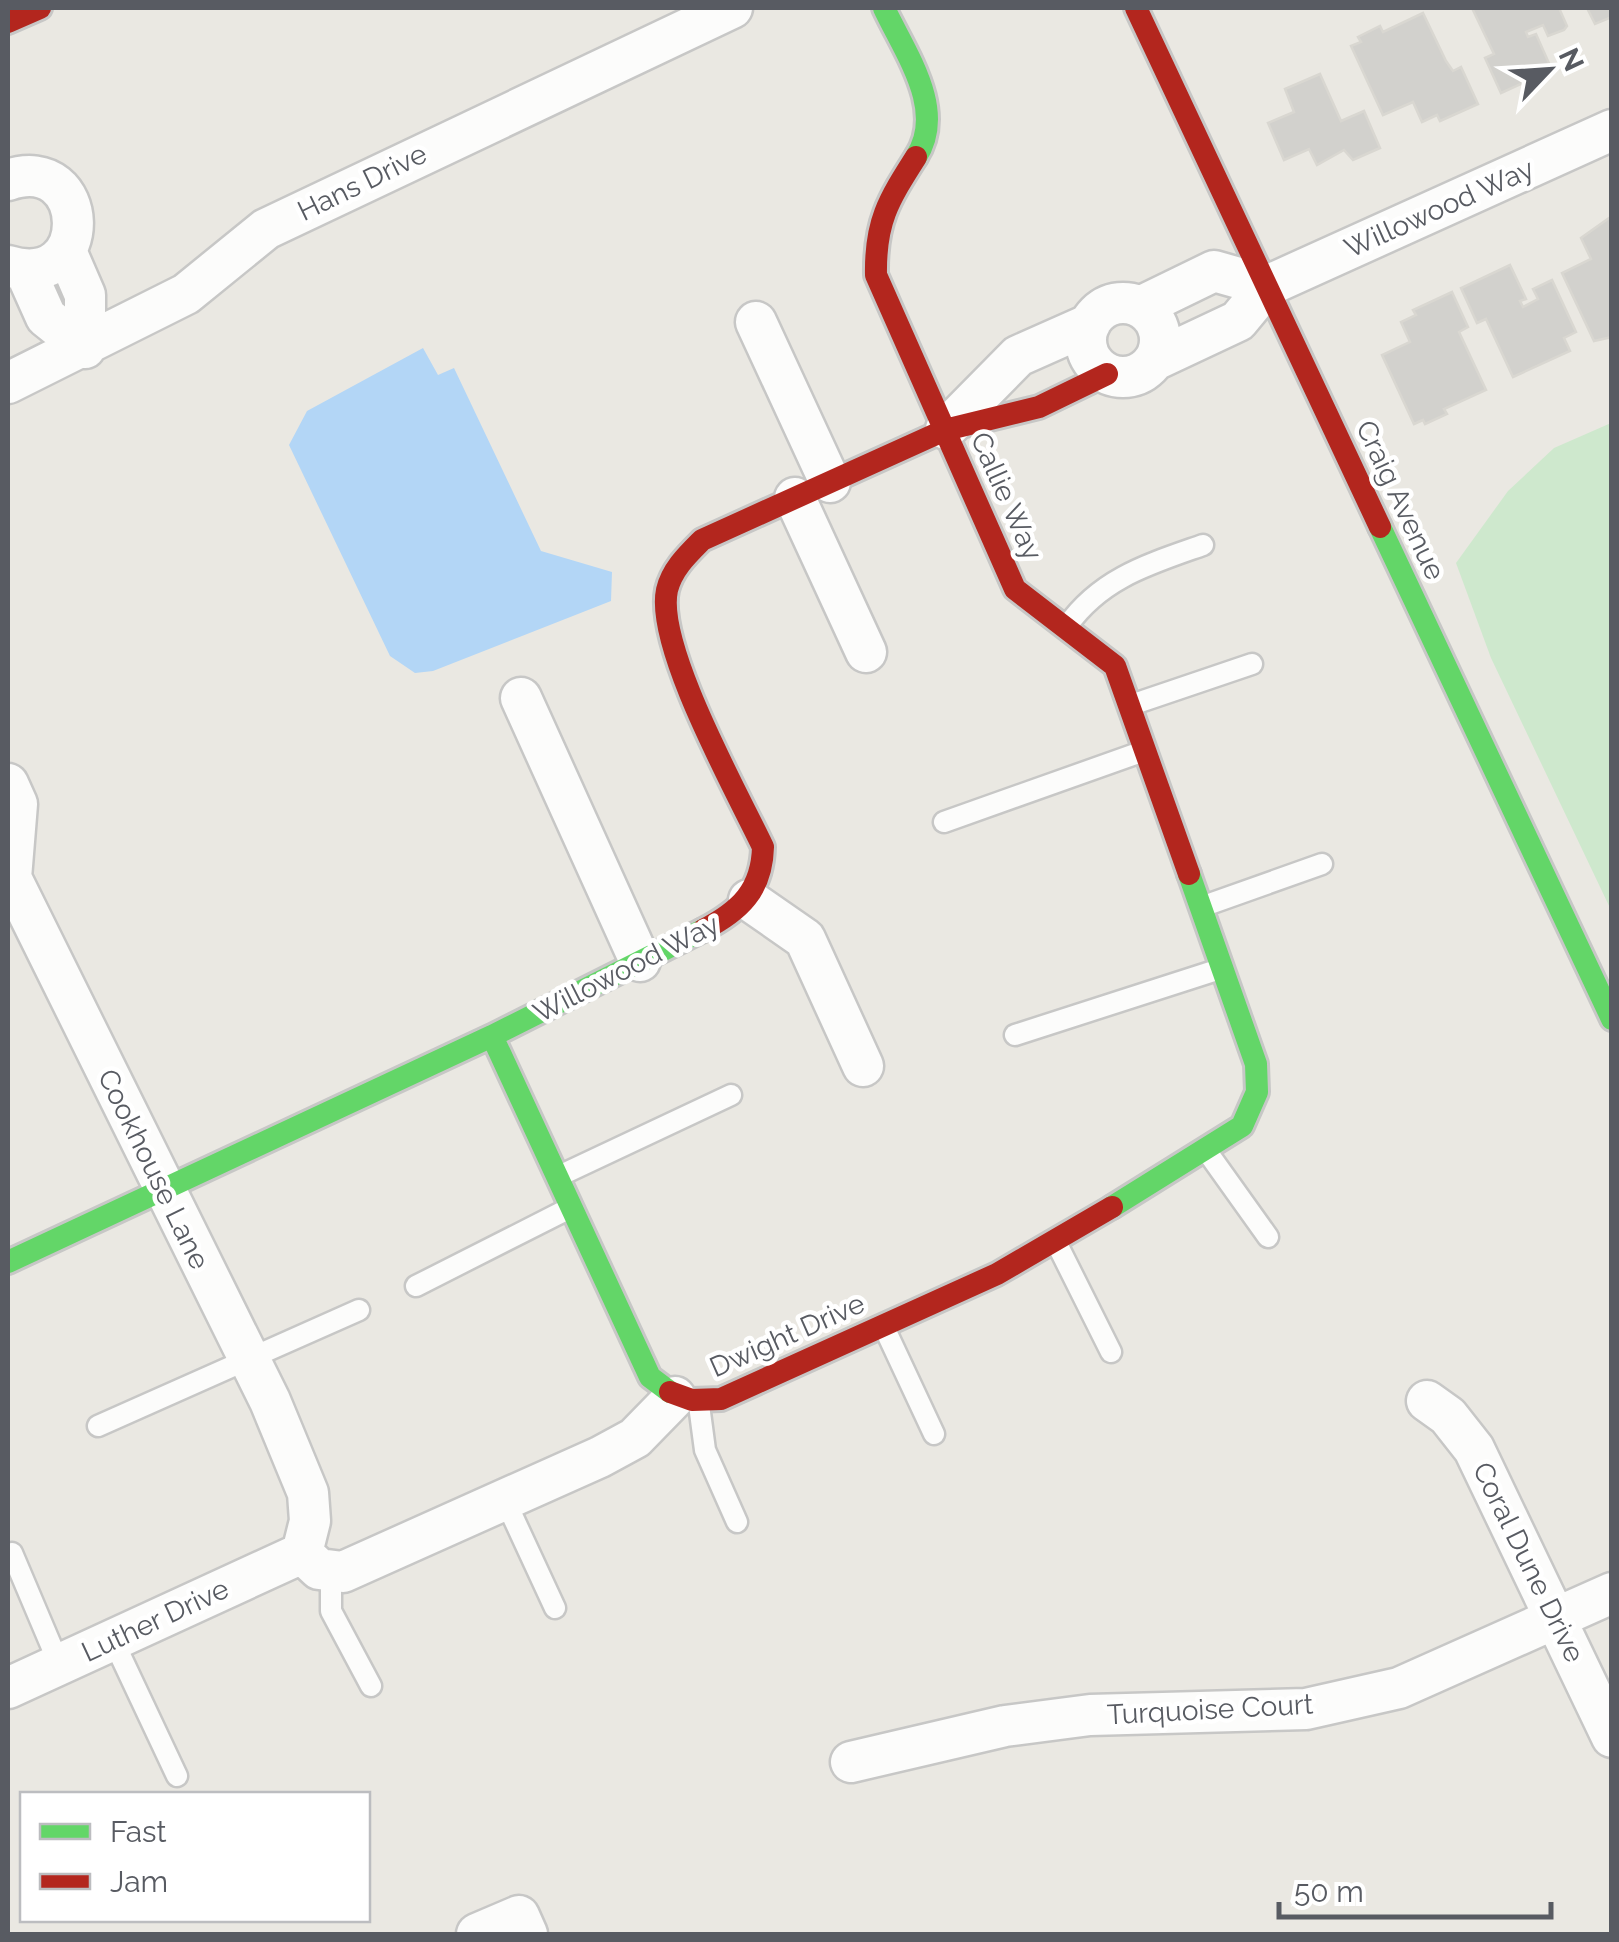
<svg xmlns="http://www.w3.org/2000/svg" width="1619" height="1942" font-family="Raleway,sans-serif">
	<rect width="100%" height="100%" fill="#eae8e2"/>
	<!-- green -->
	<path fill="#cee8cd" d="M 1611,423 L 1611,910 L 1491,658 L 1456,563 L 1508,491 L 1554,448 Z"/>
	<!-- water -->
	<path fill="#b3d6f6" d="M 423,348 L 438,375 L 454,368 L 541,551 L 612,572 L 611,601 L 433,671 L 415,673 L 390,656 L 289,445 L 307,411 Z"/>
	<!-- building -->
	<path fill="#d2d1cd" stroke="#d9d7d1" stroke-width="2.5" d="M 1472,8 L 1559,8 L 1567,26 L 1564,30 L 1548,36 L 1543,25 L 1526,32 L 1528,37 L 1536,34 L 1552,70 L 1501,93 L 1485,58 L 1494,54 Z
		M 1587,8 L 1612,8 L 1612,17 L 1595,24 Z
		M 1423,13 L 1446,61 L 1453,71 L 1461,67 L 1478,104 L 1440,121 L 1437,115 L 1422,122 L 1413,102 L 1383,115 L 1351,46 L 1361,42 L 1358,37 L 1380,26 L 1383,32 Z
		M 1320,74 L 1341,121 L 1364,111 L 1380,148 L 1353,160 L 1344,150 L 1317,165 L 1309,149 L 1284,160 L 1268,123 L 1294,112 L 1285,89 Z
		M 1612,216 L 1612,337 L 1594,341 L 1562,273 L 1591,259 L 1581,238 Z
		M 1510,265 L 1526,299 L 1520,301 L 1523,307 L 1538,299 L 1533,289 L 1552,280 L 1576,332 L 1564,338 L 1570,351 L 1513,377 L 1486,319 L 1477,323 L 1461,288 Z
		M 1452,292 L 1468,327 L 1459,332 L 1486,390 L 1444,409 L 1447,414 L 1425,424 L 1423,420 L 1414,424 L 1382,355 L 1410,342 L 1401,322 L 1416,315 L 1413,310 Z"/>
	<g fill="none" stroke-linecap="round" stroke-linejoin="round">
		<!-- lane casing -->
		<g stroke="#c7c7c6" stroke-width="25">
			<path id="lane" d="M 1067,626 C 1101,578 1149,564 1203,545
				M 1131,705 L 1252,664
				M 944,822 L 1144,751
				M 1201,907 L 1322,864
				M 1015,1035 L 1220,969
				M 1208,1153 L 1268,1237
				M 561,1175 L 731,1095
				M 1056,1242 L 1111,1352
				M 416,1286 L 568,1209
				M 884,1327 L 934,1434
				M 699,1405 L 705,1450 L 737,1522
				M 98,1426 L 359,1310
				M 505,1500 L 555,1608
				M 12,1553 L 59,1664
				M 331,1571 L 331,1611 L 371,1686
				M 113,1640 L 177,1776"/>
		</g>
		<!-- street casing -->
		<g stroke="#c7c7c6" stroke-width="45">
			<path id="street" d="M 8,180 C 92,151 97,293 8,266
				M 66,251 L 85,295 L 85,348
				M 25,270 L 46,317 L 85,348
				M1086 340a37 37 0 1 1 74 0a37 37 0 1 1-74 0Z
				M 1140,307 L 1214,271 L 1267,286
				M 756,322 L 830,482
				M 1155,360 L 1238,321 L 1267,286 L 1612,130
				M 8,383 L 186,294 L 266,229 L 732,8
				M 946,429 L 1018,356 L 1090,324
				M 795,498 L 866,652
				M 521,698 L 640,961
				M 8,784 L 17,804 L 11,878 L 270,1401 L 308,1493 L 310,1521 L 302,1553
				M 749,900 L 805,939 L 863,1066
				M 1427,1401 L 1448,1416 L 1474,1449 L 1612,1737
				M 302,1553 L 319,1569 L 343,1572 L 600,1457 L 635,1438 L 675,1397
				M 8,1688 L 302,1553
				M 851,1762 L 1005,1726 L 1090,1715 L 1306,1709 L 1399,1688 L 1612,1593
				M 477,1934 L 519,1916 L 527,1934"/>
		</g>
		<!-- fast casing -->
		<g stroke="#c7c7c6" stroke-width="28">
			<path id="fast" d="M 884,8 C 905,53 947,110 916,157
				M 1380,527 L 1612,1019
				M 492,1036 L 650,1377 L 670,1392
				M 1112,1207 L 1242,1126 L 1257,1092 L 1256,1064 L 1189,874
				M 8,1262 L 492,1036 L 703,930"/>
		</g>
		<!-- jam casing -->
		<g stroke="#c7c7c6" stroke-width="28">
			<path id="jam" d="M 1136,8 L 1380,527
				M 8,22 L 40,8
				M 916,157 C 888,201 875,222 876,275 L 1015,589 L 1115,666 L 1189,874
				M 703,930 C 740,911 762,890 763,847 C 737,792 655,646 667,590 C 672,569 688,554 702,540 L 945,430 L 1039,407 L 1107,374
				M 670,1392 L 692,1400 L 721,1399 L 997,1274 L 1112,1207"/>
		</g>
		<!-- lane -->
		<use href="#lane" stroke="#fcfcfb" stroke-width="20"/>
		<!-- street -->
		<use href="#street" stroke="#fcfcfb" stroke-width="40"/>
		<!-- fast -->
		<use href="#fast" stroke="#63d668" stroke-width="22"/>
		<!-- jam -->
		<use href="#jam" stroke="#b3261e" stroke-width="22"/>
	</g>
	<g text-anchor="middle" stroke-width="9" stroke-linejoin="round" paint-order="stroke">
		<!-- street labels -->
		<g font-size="28" fill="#585b62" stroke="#fff">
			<text transform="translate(362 182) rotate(-26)" y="10">Hans Drive</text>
			<text transform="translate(1439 208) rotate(-24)" y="10">Willowood Way</text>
			<text transform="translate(1007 496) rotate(66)" y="10">Callie Way</text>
			<text transform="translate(1401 500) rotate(65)" y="10">Craig Avenue</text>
			<text transform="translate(626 968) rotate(-27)" y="10">Willowood Way</text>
			<text transform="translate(154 1169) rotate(64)" y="10">Cookhouse Lane</text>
			<text transform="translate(787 1335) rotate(-24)" y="10">Dwight Drive</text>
			<text transform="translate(1529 1562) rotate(64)" y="10">Coral Dune Drive</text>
			<text transform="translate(155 1620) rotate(-25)" y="10">Luther Drive</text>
			<text transform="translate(1210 1709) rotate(-3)" y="10">Turquoise Court</text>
		</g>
	</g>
	<!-- border -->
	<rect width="1619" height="1942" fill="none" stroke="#585b62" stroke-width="20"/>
	<!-- legend -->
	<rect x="20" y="1792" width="350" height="130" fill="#ffffff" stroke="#bcbdc0" stroke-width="2.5"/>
	<rect x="40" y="1824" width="50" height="15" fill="#63d668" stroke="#bcbdc0" stroke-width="2.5"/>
	<text x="110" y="1842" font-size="30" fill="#585b62">Fast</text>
	<rect x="40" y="1874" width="50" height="15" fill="#b3261e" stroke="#bcbdc0" stroke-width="2.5"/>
	<text x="110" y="1892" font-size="30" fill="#585b62">Jam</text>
	<!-- north arrow -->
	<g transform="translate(1549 70) rotate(65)" stroke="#ffffff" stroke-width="8" paint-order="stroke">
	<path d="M0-8L18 38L0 25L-18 38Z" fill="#585b62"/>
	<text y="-15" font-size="28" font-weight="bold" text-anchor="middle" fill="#585b62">N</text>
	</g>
	<!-- scale -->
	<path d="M1279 1902v15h272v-15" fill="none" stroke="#585b62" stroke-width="5"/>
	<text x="1294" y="1902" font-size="30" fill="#585b62" stroke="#ffffff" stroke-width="8" paint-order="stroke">50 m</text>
</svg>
